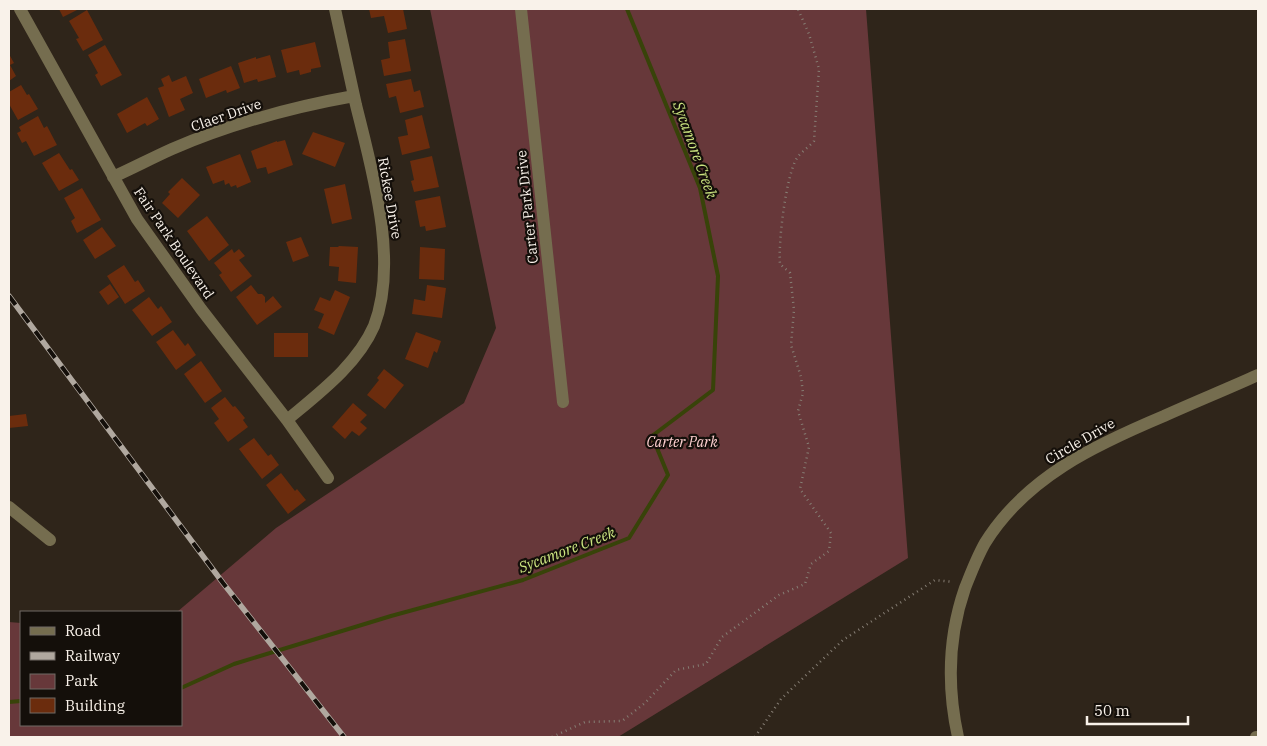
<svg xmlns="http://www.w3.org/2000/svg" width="1267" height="746" font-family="'IBM Plex Serif',serif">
	<rect width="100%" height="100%" fill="#2f251a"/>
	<!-- green -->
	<path fill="#67383a" d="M 430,9 L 866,9 L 908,558 L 618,737 L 9,737 L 9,622 L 21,623 L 21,725 L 181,725 L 181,612 L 177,612 L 276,528 L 464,403 L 496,328 Z"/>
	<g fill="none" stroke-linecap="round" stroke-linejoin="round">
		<!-- stream -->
		<path stroke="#384309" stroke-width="4" d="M 181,688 L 234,664 L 391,616 L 523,580 L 629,538 L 668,475 L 652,436 L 713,390 L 718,276 L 700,188 L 627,9
			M 9,702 L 21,701"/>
	</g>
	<!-- building -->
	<path fill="#6b2c0d" d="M 59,9 L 79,9 L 63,17 Z
		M 369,9 L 403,9 L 407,29 L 388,33 L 384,16 L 371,18 Z
		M 87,10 L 103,40 L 83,51 L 76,39 L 79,38 L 69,21 Z
		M 405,39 L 411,71 L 384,76 L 381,60 L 390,58 L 388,42 Z
		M 315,42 L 321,67 L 311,69 L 311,72 L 300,75 L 299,70 L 287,73 L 281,50 Z
		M 105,45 L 122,75 L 101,86 L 95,75 L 98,73 L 88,55 Z
		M 9,54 L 14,63 L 10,65 L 16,76 L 9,81 Z
		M 270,55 L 276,77 L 258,82 L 257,79 L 244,83 L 238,63 L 256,57 L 256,59 Z
		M 231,66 L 240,88 L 227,93 L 226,90 L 206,98 L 199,79 Z
		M 169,75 L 172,82 L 186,76 L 193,93 L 180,99 L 185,110 L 169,117 L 158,88 L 164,86 L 161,79 Z
		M 411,79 L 414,92 L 420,90 L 424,107 L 400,113 L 396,96 L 389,98 L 386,84 Z
		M 21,85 L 27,95 L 29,94 L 38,109 L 18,120 L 9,104 L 9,92 Z
		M 147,97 L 159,119 L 147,126 L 145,123 L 127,133 L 117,114 Z
		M 422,115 L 430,148 L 402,155 L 398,137 L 408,135 L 405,120 Z
		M 38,116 L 44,128 L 47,126 L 57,145 L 34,156 L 26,141 L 22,143 L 17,133 L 21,131 L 19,127 Z
		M 313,132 L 345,143 L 335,167 L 302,154 Z
		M 285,140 L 293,165 L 268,174 L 266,167 L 257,169 L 251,151 L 277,141 L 277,142 Z
		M 59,153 L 70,170 L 72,169 L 79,180 L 59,191 L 42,163 Z
		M 240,154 L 251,182 L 237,188 L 236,185 L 231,187 L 229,183 L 225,185 L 224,180 L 213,184 L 206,167 Z
		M 432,156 L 439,187 L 414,192 L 411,181 L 414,180 L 410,161 Z
		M 182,178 L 200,195 L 178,218 L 162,203 L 170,194 L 168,192 Z
		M 345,184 L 352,219 L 332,224 L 324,189 Z
		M 82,188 L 101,220 L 77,233 L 71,221 L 75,218 L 64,198 Z
		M 440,196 L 446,227 L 426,231 L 425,226 L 420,227 L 415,201 Z
		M 207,216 L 229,245 L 209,261 L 187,231 Z
		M 102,227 L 116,246 L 95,259 L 83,240 Z
		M 301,237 L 309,256 L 293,262 L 286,242 Z
		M 339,246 L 358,247 L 356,283 L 338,281 L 339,267 L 329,266 L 330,247 L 338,247 Z
		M 420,247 L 445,249 L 444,280 L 419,279 Z
		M 232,249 L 234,253 L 239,249 L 245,256 L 239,260 L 252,276 L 231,292 L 219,275 L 222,273 L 214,263 Z
		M 124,265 L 135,282 L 138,280 L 145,291 L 125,304 L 107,276 Z
		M 110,284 L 119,297 L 108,305 L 99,292 Z
		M 251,285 L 258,294 L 262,294 L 265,297 L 265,303 L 273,296 L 282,307 L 257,325 L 236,297 Z
		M 427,285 L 446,288 L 442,318 L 412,314 L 414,299 L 425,301 Z
		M 335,290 L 350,297 L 334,335 L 318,328 L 324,314 L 314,310 L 320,297 L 330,301 Z
		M 149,297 L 158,309 L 161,306 L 172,322 L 152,336 L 132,310 Z
		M 173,330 L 185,346 L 188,343 L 196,355 L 176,370 L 156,342 Z
		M 416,332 L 441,341 L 437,353 L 434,351 L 428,368 L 405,359 Z
		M 274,333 L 308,333 L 308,357 L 274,357 Z
		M 201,361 L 222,391 L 205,403 L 184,374 Z
		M 384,369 L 404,385 L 385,409 L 367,395 L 379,380 L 377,378 Z
		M 225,397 L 233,407 L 235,406 L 245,418 L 243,420 L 248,427 L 228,442 L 214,423 L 219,419 L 211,408 Z
		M 353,403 L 367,415 L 360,422 L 367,428 L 359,436 L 352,431 L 345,439 L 332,427 Z
		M 26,414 L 28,426 L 9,428 L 9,416 Z
		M 254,438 L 268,456 L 271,454 L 279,465 L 262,479 L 239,449 Z
		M 281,473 L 295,491 L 297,489 L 306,500 L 288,514 L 266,485 Z"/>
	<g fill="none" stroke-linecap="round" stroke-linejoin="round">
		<!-- path -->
		<path stroke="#867e74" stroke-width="2.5" stroke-dasharray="1 4" stroke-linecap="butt" d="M 552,737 L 585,722 L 622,721 L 645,703 L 676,670 L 706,664 L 722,637 L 779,595 L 805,584 L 811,564 L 829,551 L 831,533 L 800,489 L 809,447 L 798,411 L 803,393 L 801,377 L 791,345 L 794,310 L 790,273 L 780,264 C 778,243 786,175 797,158 C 801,152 809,147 814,141 L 819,69 L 809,34 L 798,9
			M 755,737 L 781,699 L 843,640 L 935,580 L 953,582"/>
		<!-- minor -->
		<path stroke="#756d4f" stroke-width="12" d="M 20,9 L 137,219 L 201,309 L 287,420 L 328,478
			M 521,9 L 563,402
			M 113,177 C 133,168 152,158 172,149 C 230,124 292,107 354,96
			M 287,420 C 319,393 357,365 374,326 C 399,262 372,170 356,105 C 349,73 342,41 335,9
			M 9,507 L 50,540
			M 958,737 C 947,687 948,637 965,588 C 971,573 977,557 985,543 C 1026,477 1095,445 1164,416 C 1195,402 1227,389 1258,375
			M 1256,737 L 1258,737"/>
		<!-- rail casing -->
		<g stroke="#b0a89f" stroke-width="5.5">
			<path id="rail" d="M 9,296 L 223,583 L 344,737"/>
		</g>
		<!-- rail -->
		<use href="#rail" stroke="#140f0a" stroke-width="4" stroke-dasharray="11" stroke-linecap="butt"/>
	</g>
	<g text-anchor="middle" stroke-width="4.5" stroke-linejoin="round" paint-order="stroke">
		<!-- street labels -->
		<g font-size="14" fill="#f9f2ea" stroke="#140f0a">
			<text transform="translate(226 115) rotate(-19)" y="5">Claer Drive</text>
			<text transform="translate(390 198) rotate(80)" y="5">Rickee Drive</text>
			<text transform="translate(527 207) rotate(-96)" y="5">Carter Park Drive</text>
			<text transform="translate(174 243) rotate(56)" y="5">Fair Park Boulevard</text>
			<text transform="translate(1080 441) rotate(-30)" y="5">Circle Drive</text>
		</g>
		<!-- park labels -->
		<g font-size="14" font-style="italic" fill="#fdcfcf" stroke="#140f0a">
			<text x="682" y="447">Carter Park</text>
		</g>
		<!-- water labels -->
		<g font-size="15" font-style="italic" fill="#cce580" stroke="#140f0a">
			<text transform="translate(695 150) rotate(70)" y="5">Sycamore Creek</text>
			<text transform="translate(567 550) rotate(-21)" y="5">Sycamore Creek</text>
		</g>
	</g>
	<!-- border -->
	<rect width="1267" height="746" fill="none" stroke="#f9f2ea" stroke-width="20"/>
	<!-- legend -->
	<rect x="20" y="611" width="162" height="115" fill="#140f0a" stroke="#706a64"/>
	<rect x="30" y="627" width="25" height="8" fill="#756d4f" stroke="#706a64"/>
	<text x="65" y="636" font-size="15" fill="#f9f2ea">Road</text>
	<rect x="30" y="652" width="25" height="8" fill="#b0a89f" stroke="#706a64"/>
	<text x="65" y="661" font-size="15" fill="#f9f2ea">Railway</text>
	<rect x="30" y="674" width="25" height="15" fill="#67383a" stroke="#706a64"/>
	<text x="65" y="686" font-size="15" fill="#f9f2ea">Park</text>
	<rect x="30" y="698" width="25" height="15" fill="#6b2c0d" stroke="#706a64"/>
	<text x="65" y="711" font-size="15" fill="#f9f2ea">Building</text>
	<!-- scale -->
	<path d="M1087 716v8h101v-8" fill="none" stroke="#f9f2ea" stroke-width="2.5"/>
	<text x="1094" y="716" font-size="15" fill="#f9f2ea" stroke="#140f0a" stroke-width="4" paint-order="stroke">50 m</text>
</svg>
